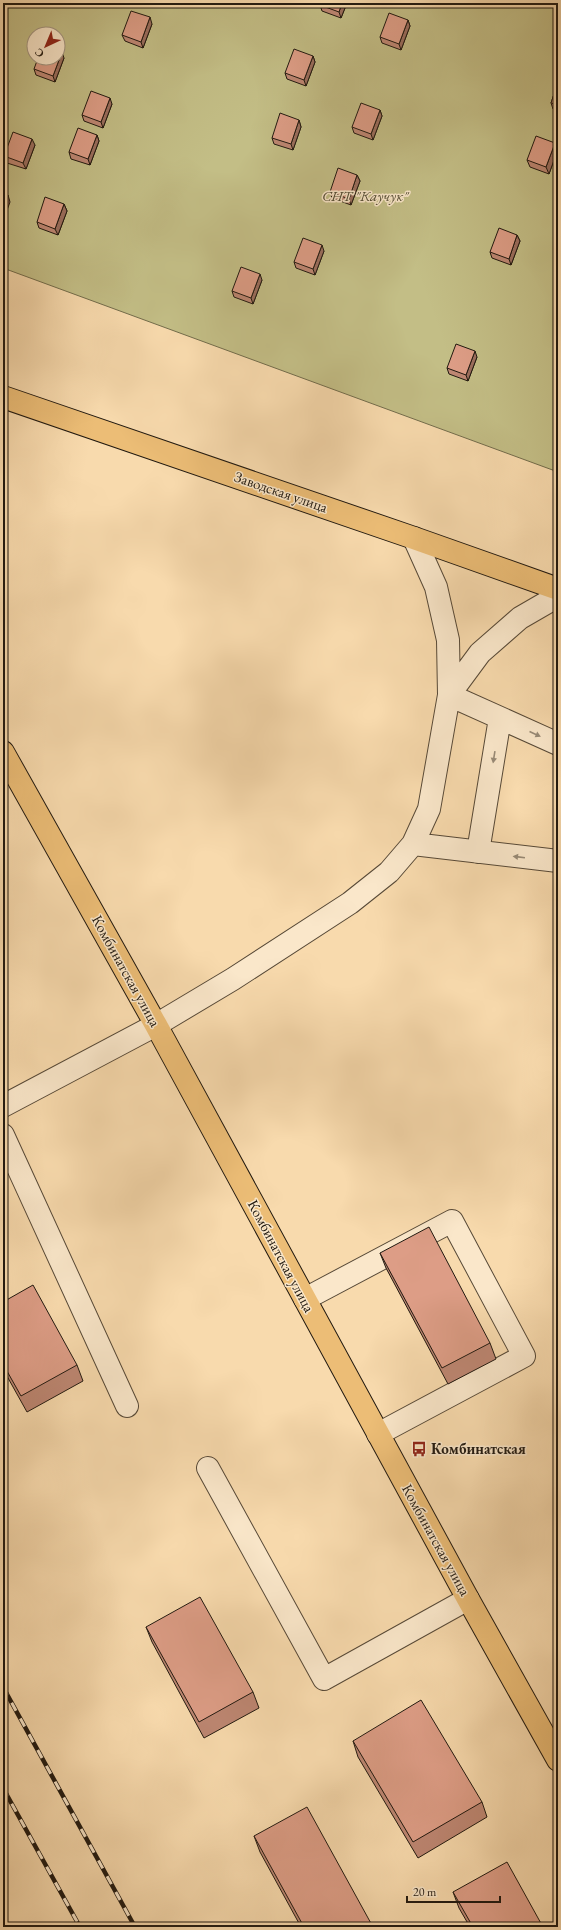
<svg xmlns="http://www.w3.org/2000/svg" width="561" height="1930" font-family="'EB Garamond',serif">
	<rect width="100%" height="100%" fill="#f8daad"/>
	<filter id="stains"><feTurbulence type="fractalNoise" baseFrequency=".005" numOctaves="4"/><feColorMatrix values="0 0 0 0 .2 0 0 0 0 .09 0 0 0 0 .02 0 0 0 .5 -.17"/></filter>
	<radialGradient id="worn" r=".72"><stop offset=".6" stop-color="#630" stop-opacity="0"/><stop offset="1" stop-color="#630" stop-opacity=".3"/></radialGradient>
	<!-- green -->
	<path fill="#c3be86" stroke="#726c4b" fill-rule="evenodd" d="M 3,3 L 558,3 L 558,472 L 3,268 ZM 34,34 L 58,34 L 58,58 L 34,58 Z"/>
	<g fill="none" stroke-linecap="round" stroke-linejoin="round">
		<!-- minor casing -->
		<g stroke="#574937" stroke-width="24">
			<path id="minor" d="M 449,695 L 480,653 L 520,618 L 558,596
				M 449,695 L 558,744
				M 413,844 L 558,861
				M 478,852 L 500,718
				M 3,1106 L 156,1025 L 233,979 L 350,903 L 389,872 L 413,844 L 429,809 L 449,695 L 448,640 L 436,587 L 414,538
				M 3,1135 L 127,1406
				M 305,1299 L 452,1221 L 524,1356 L 378,1434
				M 208,1468 L 324,1679 L 468,1599"/>
		</g>
		<!-- major casing -->
		<g stroke="#211910" stroke-width="24">
			<path id="major" d="M 3,397 L 414,538 L 558,589
				M 3,752 L 156,1025 L 468,1599 L 558,1760"/>
		</g>
		<!-- minor -->
		<use href="#minor" stroke="#fae7ca" stroke-width="22"/>
		<!-- major -->
		<use href="#major" stroke="#ecbd76" stroke-width="22"/>
		<!-- rail casing -->
		<g stroke="#211910" stroke-width="4.5">
			<path id="rail" d="M 3,1687 L 135,1927
				M 3,1788 L 80,1927"/>
		</g>
		<!-- rail -->
		<use href="#rail" stroke="#fae7ca" stroke-width="3" stroke-dasharray="9" stroke-linecap="butt"/>
	</g>
	<!-- wall -->
	<path fill="#be8773" stroke="#211910" d="M 321,3 L 347,3 L 341,18 L 322,11 L 320,5 Z
		M 408,20 L 410,26 L 401,50 L 382,43 L 380,37 Z
		M 152,24 L 143,48 L 125,41 L 122,35 Z
		M 313,56 L 315,62 L 306,86 L 287,79 L 285,73 Z
		M 64,58 L 55,82 L 36,75 L 34,69 Z
		M 558,82 L 558,111 L 553,109 L 551,103 Z
		M 112,104 L 103,128 L 84,121 L 82,115 Z
		M 380,110 L 382,116 L 373,140 L 354,133 L 352,127 Z
		M 299,120 L 301,127 L 293,150 L 274,144 L 272,138 Z
		M 97,135 L 99,141 L 90,165 L 71,159 L 69,152 Z
		M 35,145 L 26,169 L 7,163 L 4,156 Z
		M 558,149 L 549,174 L 530,167 L 527,160 Z
		M 357,175 L 360,181 L 351,205 L 332,198 L 330,192 Z
		M 64,204 L 67,211 L 58,235 L 39,228 L 37,222 Z
		M 517,235 L 520,241 L 511,265 L 492,258 L 490,252 Z
		M 324,251 L 315,275 L 296,268 L 294,262 Z
		M 262,280 L 253,304 L 234,297 L 232,291 Z
		M 477,357 L 468,381 L 449,374 L 447,368 Z
		M 380,1253 L 490,1343 L 496,1359 L 448,1384 L 386,1268 Z
		M 3,1302 L 77,1365 L 83,1381 L 27,1412 L 3,1369 Z
		M 146,1627 L 253,1692 L 259,1708 L 204,1738 L 152,1642 Z
		M 353,1741 L 482,1802 L 487,1817 L 418,1858 L 358,1757 Z
		M 254,1836 L 373,1927 L 301,1927 L 260,1852 Z
		M 453,1892 L 543,1927 L 470,1927 L 459,1908 Z"/>
	<!-- shaded-wall -->
	<path fill="#9b6e5e" stroke="#211910" d="M 342,3 L 347,3 L 341,18 L 339,12 Z
		M 150,17 L 152,24 L 143,48 L 141,42 Z
		M 408,20 L 410,26 L 401,50 L 399,44 Z
		M 62,52 L 64,58 L 55,82 L 53,76 Z
		M 313,56 L 315,62 L 306,86 L 304,80 Z
		M 110,98 L 112,104 L 103,128 L 101,122 Z
		M 380,110 L 382,116 L 373,140 L 371,134 Z
		M 299,120 L 301,127 L 293,150 L 291,144 Z
		M 97,135 L 99,141 L 90,165 L 88,159 Z
		M 32,139 L 35,145 L 26,169 L 23,163 Z
		M 555,143 L 558,149 L 549,174 L 546,167 Z
		M 357,175 L 360,181 L 351,205 L 349,199 Z
		M 8,195 L 10,202 L 3,221 L 3,209 Z
		M 64,204 L 67,211 L 58,235 L 55,229 Z
		M 517,235 L 520,241 L 511,265 L 509,259 Z
		M 322,245 L 324,251 L 315,275 L 313,269 Z
		M 260,274 L 262,280 L 253,304 L 251,298 Z
		M 475,351 L 477,357 L 468,381 L 466,375 Z"/>
	<!-- building -->
	<path fill="#dd9d86" stroke="#211910" d="M 321,3 L 342,3 L 339,12 L 320,5 Z
		M 131,11 L 150,17 L 141,42 L 122,35 Z
		M 389,13 L 408,20 L 399,44 L 380,37 Z
		M 294,49 L 313,56 L 304,80 L 285,73 Z
		M 58,51 L 62,52 L 53,76 L 34,69 L 38,58 L 58,58 Z
		M 558,82 L 558,105 L 551,103 Z
		M 91,91 L 110,98 L 101,122 L 82,115 Z
		M 361,103 L 380,110 L 371,134 L 352,127 Z
		M 280,113 L 299,120 L 291,144 L 272,138 Z
		M 78,128 L 97,135 L 88,159 L 69,152 Z
		M 13,132 L 32,139 L 23,163 L 4,156 Z
		M 536,136 L 555,143 L 546,167 L 527,160 Z
		M 338,168 L 357,175 L 349,199 L 330,192 Z
		M 3,194 L 8,195 L 3,209 Z
		M 45,197 L 64,204 L 55,229 L 37,222 Z
		M 499,228 L 517,235 L 509,259 L 490,252 Z
		M 303,238 L 322,245 L 313,269 L 294,262 Z
		M 241,267 L 260,274 L 251,298 L 232,291 Z
		M 456,344 L 475,351 L 466,375 L 447,368 Z
		M 429,1227 L 490,1343 L 442,1368 L 380,1253 Z
		M 33,1285 L 77,1365 L 21,1396 L 3,1364 L 3,1302 Z
		M 200,1597 L 253,1692 L 199,1722 L 146,1627 Z
		M 421,1700 L 482,1802 L 413,1842 L 353,1741 Z
		M 307,1807 L 373,1927 L 304,1927 L 254,1836 Z
		M 507,1862 L 543,1927 L 473,1927 L 453,1892 Z"/>
	<!-- one-way arrows -->
	<defs><path id="oneway-solid" d="M-6-.8H1V-3.2L6.5 0L1 3.2V.8H-6Z"/></defs>
	<g fill="#988a76">
		<use href="#oneway-solid" transform="translate(535 734) rotate(24)"/>
		<use href="#oneway-solid" transform="translate(494 757) rotate(99)"/>
		<use href="#oneway-solid" transform="translate(519 857) rotate(-173)"/>
	</g>
	<!-- icons -->
	<defs>
		<g id="bus-bare" transform="scale(1.2)"><path d="M-5-6H5V4H4V6H2V4H-2V6H-4V4H-5ZM-3.5-4V0h7V-4ZM-3.5 1.2v1.5H-2V1.2ZM2 1.2v1.5H3.5V1.2Z" fill="#8f2418" stroke="#fae7ca" stroke-width="2.5" paint-order="stroke"/></g>
	</defs>
	<g fill-rule="evenodd">
		<use href="#bus-bare" x="419" y="1449"/>
	</g>
	<g text-anchor="middle" stroke-width="3" stroke-linejoin="round" paint-order="stroke">
		<!-- park labels -->
		<g font-size="15" font-style="italic" fill="#524b33" stroke="#fae7ca">
			<text x="365" y="201">СНТ "Каучук"</text>
		</g>
		<!-- street labels -->
		<g font-size="15" fill="#211910" stroke="#fae7ca">
			<text transform="translate(281 492) rotate(19)" y="5">Заводская улица</text>
			<text transform="translate(126 971) rotate(61)" y="5">Комбинатская улица</text>
			<text transform="translate(281 1256) rotate(62)" y="5">Комбинатская улица</text>
			<text transform="translate(436 1540) rotate(61)" y="5">Комбинатская улица</text>
		</g>
		<!-- poi labels -->
		<g font-size="15" font-weight="bold" fill="#211910" stroke="#fae7ca" text-anchor="start">
			<text x="431" y="1454">Комбинатская</text>
		</g>
	</g>
	<!-- margin -->
	<rect width="561" height="1930" fill="none" stroke="#f8daad" stroke-width="16"/>
	<rect x="4" y="4" width="553" height="1922" fill="none" stroke="#211910" stroke-width="2"/>
	<rect x="8" y="8" width="545" height="1914" fill="none" stroke="#211910"/>
	<!-- north arrow -->
	<g transform="translate(46 46) rotate(224)"><circle r="19" fill="#fae7ca" stroke="#a39580"/>
	<path d="M0-3L7 15L0 10L-7 15Z" fill="#8f2418"/>
	<text y="-6" font-size="11" font-weight="bold" text-anchor="middle" fill="#211910">С</text>
	</g>
	<!-- scale -->
	<path d="M407 1896v6h93v-6" fill="none" stroke="#211910" stroke-width="2"/>
	<text x="413" y="1896" font-size="12" fill="#211910" stroke="#fae7ca" stroke-width="3" paint-order="stroke">20 m</text>
	<rect width="100%" height="100%" filter="url(#stains)"/>
	<rect width="100%" height="100%" fill="url(#worn)"/>
</svg>
